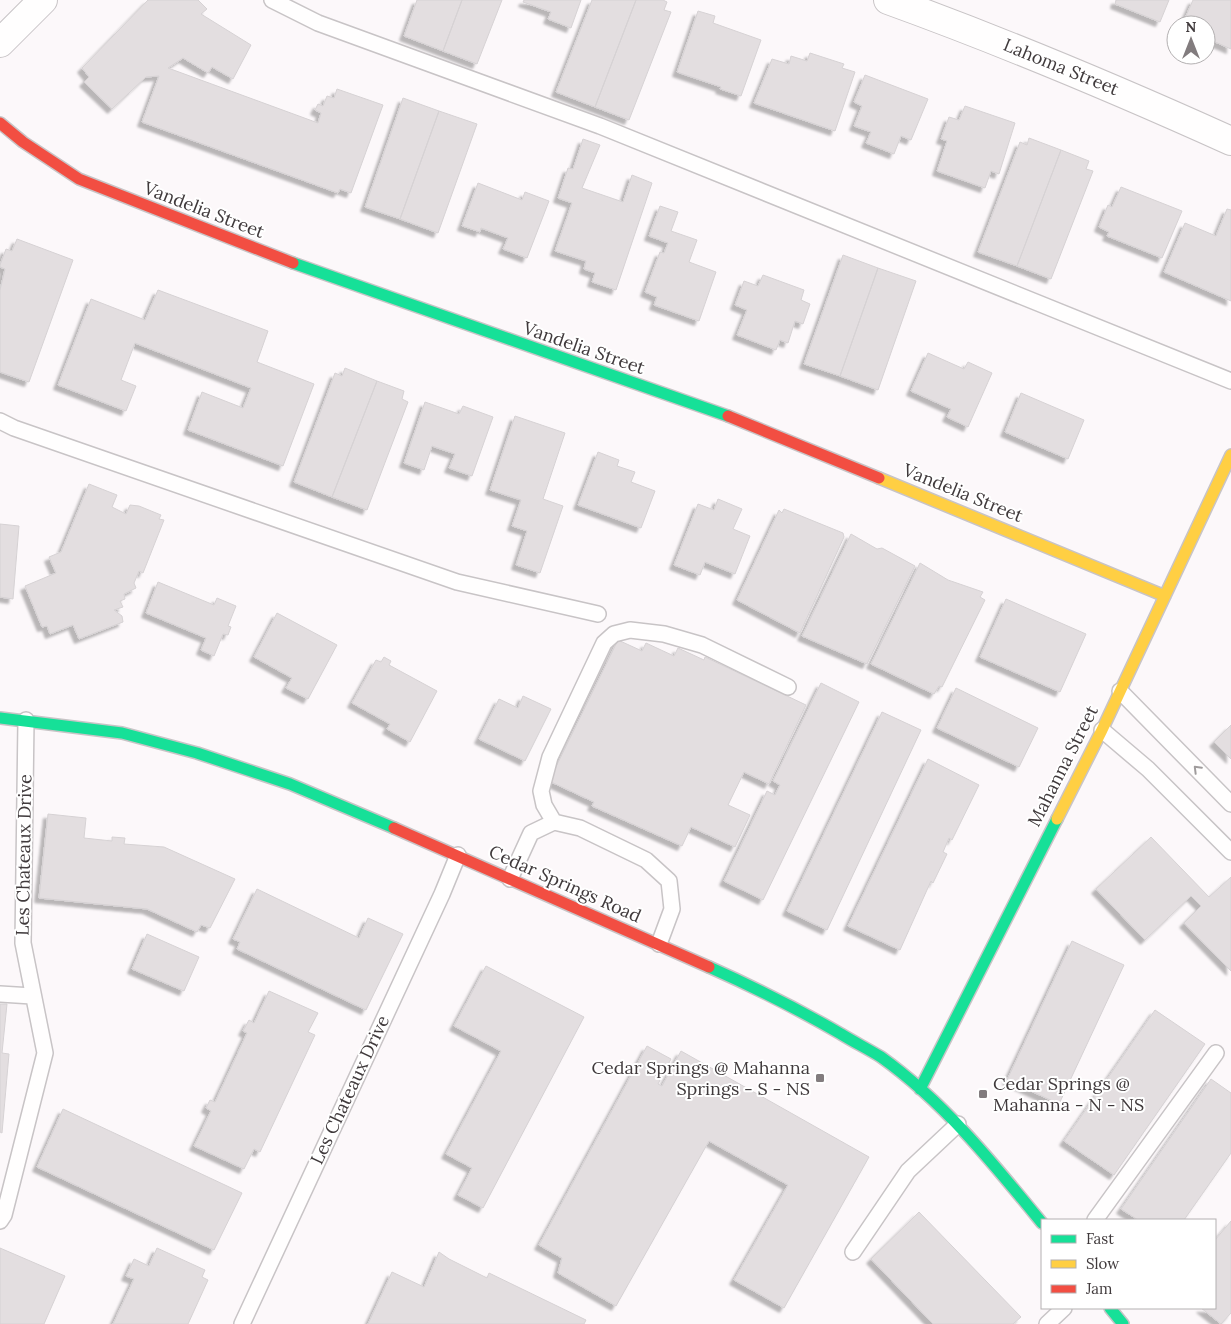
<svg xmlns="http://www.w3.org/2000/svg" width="1231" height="1324" font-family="Lora,serif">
	<defs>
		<filter id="shadow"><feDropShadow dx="-4.5" dy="4.5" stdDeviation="1" flood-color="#0004"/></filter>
	</defs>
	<rect width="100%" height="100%" fill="#fcf8fa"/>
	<!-- building -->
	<path fill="#e3dee0" stroke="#d6d2d4" filter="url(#shadow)" d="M 148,0 L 198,0 L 207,9 L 201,14 L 251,45 L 233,79 L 212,67 L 208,73 L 183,58 L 168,68 L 318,123 L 321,113 L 315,110 L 318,104 L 323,106 L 327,96 L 334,98 L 337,89 L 383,105 L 351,193 L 340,189 L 338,193 L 142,122 L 159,76 L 146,77 L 112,109 L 84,82 L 89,77 L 82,68 Z
		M 417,0 L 462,0 L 443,51 L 404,36 Z
		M 462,0 L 502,0 L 477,64 L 443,51 Z
		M 524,0 L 581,0 L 571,28 L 548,19 L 551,12 L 523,2 Z
		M 592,0 L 636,0 L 595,107 L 556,92 Z
		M 636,0 L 663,0 L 667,2 L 664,10 L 671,12 L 629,120 L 595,107 Z
		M 1116,0 L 1169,0 L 1160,22 L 1115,4 Z
		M 1193,0 L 1231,0 L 1231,49 L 1206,38 L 1206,25 L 1182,25 Z
		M 698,11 L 715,16 L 713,23 L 761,40 L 741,96 L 720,89 L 721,87 L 677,72 Z
		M 810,53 L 844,64 L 842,68 L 855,72 L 835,131 L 754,103 L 772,59 L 789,64 L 791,56 L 807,61 Z
		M 865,75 L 928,99 L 911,140 L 901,136 L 894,154 L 866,143 L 871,132 L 854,126 L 862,106 L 854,102 Z
		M 403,98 L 439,111 L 400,219 L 365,207 Z
		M 965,106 L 1015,123 L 999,174 L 991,171 L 985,188 L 937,171 L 947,141 L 941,139 L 949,117 L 959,120 Z
		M 439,111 L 477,124 L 438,233 L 400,219 Z
		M 1029,138 L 1061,150 L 1017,266 L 978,252 L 1020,142 L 1027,145 Z
		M 583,139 L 600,145 L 582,188 L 623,202 L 632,175 L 652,183 L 616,290 L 592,282 L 595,273 L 584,269 L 586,261 L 555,251 L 572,203 L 558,198 L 568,168 L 573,169 Z
		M 1061,150 L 1089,161 L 1086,169 L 1093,171 L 1051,279 L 1017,266 Z
		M 478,183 L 522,200 L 525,192 L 549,201 L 527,258 L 503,249 L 508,238 L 481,228 L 480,232 L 462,226 Z
		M 1121,187 L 1182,211 L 1162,258 L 1107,236 L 1109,232 L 1099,227 L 1108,205 L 1112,207 Z
		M 660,206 L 678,212 L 671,231 L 697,240 L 689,262 L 716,272 L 699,321 L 654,305 L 657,297 L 645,292 L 660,252 L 664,253 L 668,243 L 649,236 Z
		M 1227,209 L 1231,210 L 1231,301 L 1164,272 L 1185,223 L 1216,236 Z
		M 17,239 L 73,260 L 29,382 L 0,372 L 0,290 L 5,269 L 0,267 L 0,265 L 6,249 L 12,251 Z
		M 843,255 L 878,268 L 840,376 L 804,364 Z
		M 878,268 L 916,281 L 878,390 L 840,376 Z
		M 763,275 L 804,290 L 801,300 L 810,304 L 803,324 L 795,321 L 788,343 L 780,340 L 776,350 L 737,335 L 747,310 L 735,305 L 744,281 L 758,286 Z
		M 158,290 L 268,331 L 257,362 L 314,384 L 283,466 L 188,430 L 202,392 L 243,408 L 251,388 L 135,343 L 121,380 L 136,386 L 126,411 L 58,385 L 91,299 L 145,320 Z
		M 928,353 L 964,369 L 968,362 L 992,373 L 968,427 L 947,417 L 951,409 L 911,391 Z
		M 345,368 L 377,381 L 332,497 L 294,482 L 335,373 L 342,376 Z
		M 377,381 L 404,391 L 402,399 L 408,402 L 367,510 L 332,497 Z
		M 1021,393 L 1084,420 L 1068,459 L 1005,432 Z
		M 425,402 L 459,414 L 463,406 L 493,417 L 472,476 L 449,468 L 455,454 L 432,446 L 424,470 L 404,463 Z
		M 515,416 L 565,433 L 543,499 L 563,506 L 540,573 L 516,565 L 527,531 L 512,526 L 521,500 L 490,490 Z
		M 598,452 L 619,460 L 617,466 L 635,472 L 631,482 L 655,491 L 641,528 L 578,505 Z
		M 89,484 L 117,495 L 112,507 L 126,514 L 130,505 L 139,506 L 161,515 L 159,519 L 164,520 L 143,573 L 139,571 L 134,583 L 136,588 L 124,594 L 125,599 L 120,601 L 123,607 L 114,610 L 122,616 L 123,622 L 79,639 L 73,625 L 50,634 L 47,626 L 42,627 L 25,586 L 56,573 L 49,557 L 61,552 Z
		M 718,499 L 742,509 L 733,529 L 750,536 L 735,574 L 705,562 L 700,575 L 674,565 L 698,504 L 714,510 Z
		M 784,509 L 843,533 L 844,537 L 800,633 L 737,600 L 779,510 L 782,513 Z
		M 0,524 L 19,526 L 13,599 L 0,597 Z
		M 851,534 L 877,549 L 882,548 L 915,566 L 867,664 L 802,636 Z
		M 920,563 L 948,580 L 983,592 L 980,597 L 985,600 L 942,687 L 939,686 L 934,694 L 871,664 Z
		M 158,582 L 214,605 L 217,598 L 236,606 L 228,626 L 231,627 L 228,635 L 223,634 L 214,656 L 201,650 L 206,638 L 146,613 Z
		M 1006,599 L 1086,634 L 1060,692 L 980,657 Z
		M 277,613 L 337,645 L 308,699 L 286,688 L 292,678 L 254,657 Z
		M 618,640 L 642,651 L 646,643 L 674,656 L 678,648 L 704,660 L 705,657 L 806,705 L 769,784 L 744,772 L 728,805 L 750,815 L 735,847 L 691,827 L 682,846 L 592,806 L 594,802 L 549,781 Z
		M 384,657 L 391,661 L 389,665 L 437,691 L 410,742 L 387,729 L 390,724 L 352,703 L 376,660 L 381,662 Z
		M 821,683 L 859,702 L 763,900 L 724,881 L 767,791 L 775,795 L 780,785 L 773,781 Z
		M 956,688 L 1038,728 L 1019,767 L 937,728 Z
		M 523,696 L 551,709 L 525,761 L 479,739 L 499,699 L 518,708 Z
		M 882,712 L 921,730 L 827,930 L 787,911 Z
		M 1231,725 L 1231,759 L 1214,742 Z
		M 928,759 L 979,785 L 952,840 L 949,838 L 943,852 L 947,854 L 933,883 L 931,881 L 900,950 L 848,926 Z
		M 48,814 L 86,818 L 84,838 L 112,841 L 112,837 L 125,838 L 124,844 L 164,847 L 235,879 L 210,928 L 201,925 L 197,932 L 147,909 L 39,898 Z
		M 1151,837 L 1209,897 L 1231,877 L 1231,971 L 1184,923 L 1201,906 L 1191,896 L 1145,940 L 1096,889 Z
		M 257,889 L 359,938 L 368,918 L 403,934 L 366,1010 L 237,949 L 240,942 L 233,939 Z
		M 147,934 L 199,957 L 184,991 L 132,969 Z
		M 1072,941 L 1124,965 L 1059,1104 L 1007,1080 Z
		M 486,966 L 584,1017 L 483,1208 L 458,1195 L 472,1168 L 446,1154 L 501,1051 L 454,1026 Z
		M 269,991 L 318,1013 L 308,1032 L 315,1035 L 260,1152 L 254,1149 L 244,1169 L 194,1146 L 211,1111 L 206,1108 L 210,1100 L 215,1102 L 247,1033 L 243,1031 L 249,1020 L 254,1023 Z
		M 0,1004 L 7,1004 L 2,1053 L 9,1054 L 2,1133 L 0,1132 Z
		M 1155,1010 L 1205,1044 L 1114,1175 L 1064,1141 Z
		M 647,1046 L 671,1059 L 658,1084 L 662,1086 L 681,1051 L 869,1157 L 784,1308 L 734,1280 L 788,1185 L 709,1141 L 616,1306 L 558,1273 L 562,1258 L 539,1245 Z
		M 1211,1079 L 1231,1093 L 1231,1153 L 1184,1220 L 1138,1220 L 1121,1209 Z
		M 63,1109 L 242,1193 L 214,1250 L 37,1167 Z
		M 919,1212 L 1021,1317 L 1013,1324 L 933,1324 L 871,1259 Z
		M 1231,1221 L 1231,1313 L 1221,1324 L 1201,1308 L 1215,1308 L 1215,1240 Z
		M 0,1248 L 65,1276 L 44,1324 L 0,1324 Z
		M 157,1248 L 205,1270 L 202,1277 L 208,1280 L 188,1324 L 113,1324 L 134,1279 L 126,1276 L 134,1259 L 149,1266 Z
		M 439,1252 L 449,1259 L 487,1278 L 489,1273 L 586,1320 L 584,1324 L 368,1324 L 392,1272 L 424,1287 Z"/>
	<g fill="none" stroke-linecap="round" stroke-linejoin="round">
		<!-- lane casing -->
		<g stroke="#c8c4c6" stroke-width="18">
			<path id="lane" d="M 272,0 L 318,23 L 600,126 L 1231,381
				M 0,421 L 14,428 L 457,582 L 598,614
				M 1120,691 L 1231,804
				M 1102,730 L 1148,769 L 1231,852
				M 554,822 L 544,805 L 541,791 L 550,757 L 604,643 L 614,634 L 630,630 L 664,634 L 702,645 L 788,687
				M 510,879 L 531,833 L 554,822 L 580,828 L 646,860 L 669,881 L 672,909 L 659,944
				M 0,994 L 32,996
				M 1095,1220 L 1216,1053
				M 0,1221 L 4,1215 L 45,1053 L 23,943 L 26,720
				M 853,1252 L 908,1171 L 958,1124
				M 242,1324 L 442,894 L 458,855
				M 1047,1324 L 1064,1308"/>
		</g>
		<!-- street casing -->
		<g stroke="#c8c4c6" stroke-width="30">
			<path id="street" d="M 888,0 C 1004,42 1118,90 1231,141
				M 0,43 L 43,0"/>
		</g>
		<!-- fast casing -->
		<g stroke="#c8c4c6" stroke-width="14">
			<path id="fast" d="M 293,263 L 728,416
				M 0,718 L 122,733 L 197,753 L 290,784 L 394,828
				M 709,967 C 754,987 798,1009 841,1034 C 854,1042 868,1049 881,1057 C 944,1102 993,1163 1042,1223
				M 920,1089 L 1057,819
				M 1110,1308 L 1123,1324"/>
		</g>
		<!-- slow casing -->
		<g stroke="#c8c4c6" stroke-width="14">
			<path id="slow" d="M 879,478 L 1165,596
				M 1057,819 L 1102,730 L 1231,455"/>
		</g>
		<!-- jam casing -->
		<g stroke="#c8c4c6" stroke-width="14">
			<path id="jam" d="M 0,123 L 23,142 L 79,179 L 293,263
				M 728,416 L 879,478
				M 394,828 L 709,967"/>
		</g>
		<!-- lane -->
		<use href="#lane" stroke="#fffefe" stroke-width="15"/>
		<!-- street -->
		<use href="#street" stroke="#fffefe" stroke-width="28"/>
		<!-- fast -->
		<use href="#fast" stroke="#16e098" stroke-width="11"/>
		<!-- slow -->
		<use href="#slow" stroke="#ffcf43" stroke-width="11"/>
		<!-- jam -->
		<use href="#jam" stroke="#f24e42" stroke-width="11"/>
	</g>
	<!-- one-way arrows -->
	<defs><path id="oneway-chevron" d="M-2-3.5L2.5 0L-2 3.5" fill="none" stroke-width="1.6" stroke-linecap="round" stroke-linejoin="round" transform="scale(1.25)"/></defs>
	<use stroke="#a09c9d" href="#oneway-chevron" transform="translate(1197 769) rotate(-135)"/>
	<!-- markers -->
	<g fill="#827c7e" stroke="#fff" stroke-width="2">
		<rect x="815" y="1073" width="10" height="10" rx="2.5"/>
		<rect x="978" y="1089" width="10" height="10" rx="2.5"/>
	</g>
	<g text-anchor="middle" stroke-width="4" stroke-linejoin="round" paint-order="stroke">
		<!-- street labels -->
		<g font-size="18" fill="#403a3c" stroke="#fff">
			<text transform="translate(1061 67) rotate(22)" y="6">Lahoma Street</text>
			<text transform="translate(204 210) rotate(21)" y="6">Vandelia Street</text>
			<text transform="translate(584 348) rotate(19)" y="6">Vandelia Street</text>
			<text transform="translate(963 493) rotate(22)" y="6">Vandelia Street</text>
			<text transform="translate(1063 766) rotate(-63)" y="6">Mahanna Street</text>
			<text transform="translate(24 855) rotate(-89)" y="6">Les Chateaux Drive</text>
			<text transform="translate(565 884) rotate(24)" y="6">Cedar Springs Road</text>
			<text transform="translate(350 1090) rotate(-65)" y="6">Les Chateaux Drive</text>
		</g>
		<!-- poi labels -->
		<g font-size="18" fill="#403a3c" stroke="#fff" text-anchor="end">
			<text x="810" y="1074">Cedar Springs @ Mahanna<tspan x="810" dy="21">Springs - S - NS</tspan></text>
			<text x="993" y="1090" text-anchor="start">Cedar Springs @<tspan x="993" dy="21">Mahanna - N - NS</tspan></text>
		</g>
	</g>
	<!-- legend -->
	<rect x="1041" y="1219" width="175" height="90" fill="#ffffff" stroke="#b3b0b1"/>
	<rect x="1051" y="1235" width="25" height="8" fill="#16e098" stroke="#b3b0b1"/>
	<text x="1086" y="1244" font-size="15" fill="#403a3c">Fast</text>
	<rect x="1051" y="1260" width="25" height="8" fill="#ffcf43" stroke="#b3b0b1"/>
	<text x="1086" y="1269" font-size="15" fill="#403a3c">Slow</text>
	<rect x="1051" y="1285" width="25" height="8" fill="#f24e42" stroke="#b3b0b1"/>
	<text x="1086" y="1294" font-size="15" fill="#403a3c">Jam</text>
	<!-- north arrow -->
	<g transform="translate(1191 40)"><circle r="24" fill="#ffffff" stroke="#b3b0b1"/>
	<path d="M0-4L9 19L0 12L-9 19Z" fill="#827c7e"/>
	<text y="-8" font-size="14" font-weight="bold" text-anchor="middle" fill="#403a3c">N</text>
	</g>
</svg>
